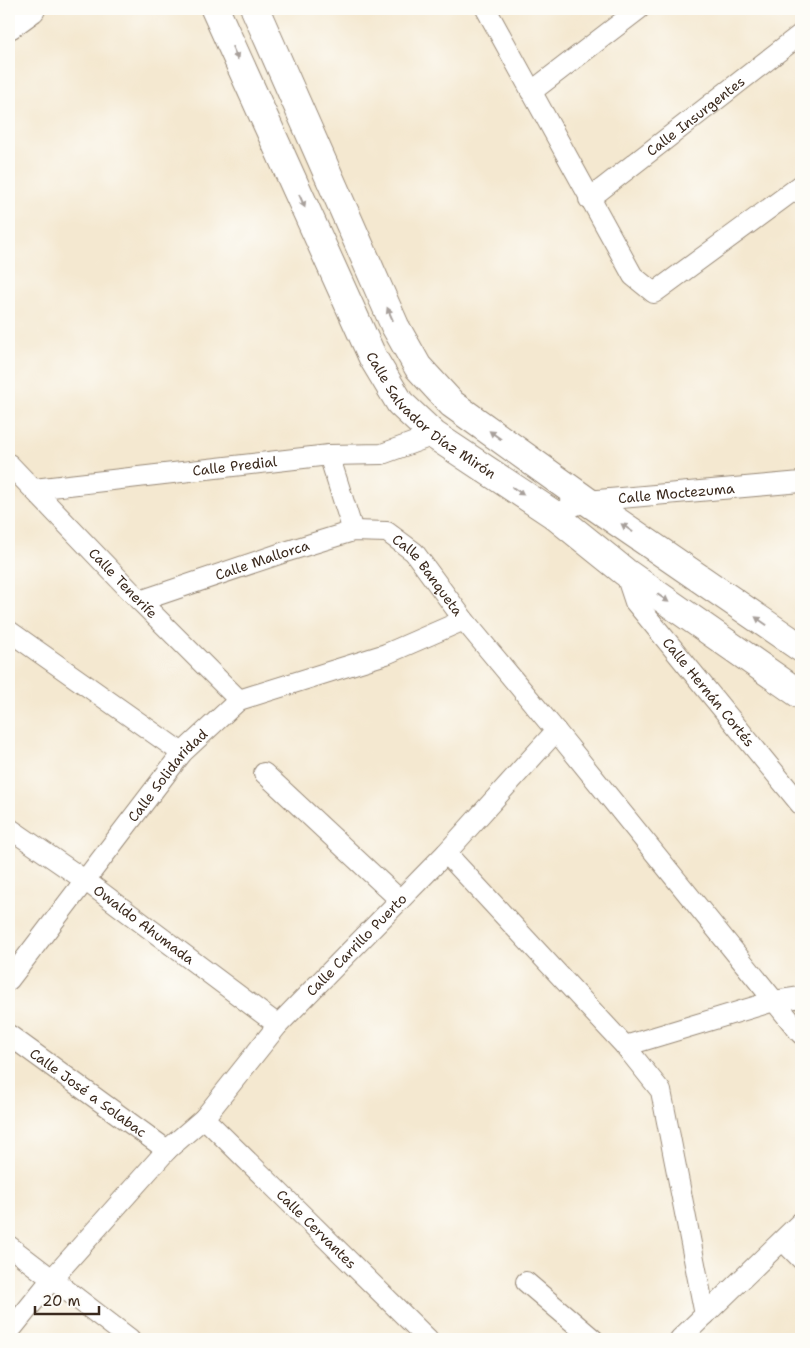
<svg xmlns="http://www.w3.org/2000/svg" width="810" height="1348" font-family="'Shantell Sans',sans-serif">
	<rect width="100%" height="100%" fill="#fdfcf7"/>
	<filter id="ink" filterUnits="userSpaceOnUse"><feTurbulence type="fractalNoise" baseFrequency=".02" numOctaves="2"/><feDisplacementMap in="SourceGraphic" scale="10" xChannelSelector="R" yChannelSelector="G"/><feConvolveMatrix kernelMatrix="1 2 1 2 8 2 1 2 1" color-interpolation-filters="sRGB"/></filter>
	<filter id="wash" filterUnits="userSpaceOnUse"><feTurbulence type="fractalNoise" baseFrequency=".0096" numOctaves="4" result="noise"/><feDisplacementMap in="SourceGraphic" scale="20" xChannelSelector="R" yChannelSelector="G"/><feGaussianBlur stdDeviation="1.12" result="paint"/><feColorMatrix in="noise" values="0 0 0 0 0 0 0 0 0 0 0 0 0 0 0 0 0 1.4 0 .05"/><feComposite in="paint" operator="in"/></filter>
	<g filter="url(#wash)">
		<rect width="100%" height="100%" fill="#f4e8d0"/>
	</g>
	<g filter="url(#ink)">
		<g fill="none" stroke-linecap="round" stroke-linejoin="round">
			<!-- street casing -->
			<g stroke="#988977" stroke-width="22">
				<g id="street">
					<path d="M 486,9 L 633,276 L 654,293 L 801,185"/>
					<path d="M 531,92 L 639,9"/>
					<path id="s1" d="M 589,199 L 801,34"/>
					<path d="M 329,455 L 353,531"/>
					<path id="s2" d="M 9,464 L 140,601 L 239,700"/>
					<path id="s3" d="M 34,489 L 329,455 L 382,454 L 434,435"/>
					<path id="s4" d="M 553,514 L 587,501 L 801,482"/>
					<path id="s5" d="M 625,572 L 635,602 L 801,805"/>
					<path id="s6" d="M 140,601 L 285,552 L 353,531 L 387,532 L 414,552 L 464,620 L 556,731 L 801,1034"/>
					<path d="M 9,631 L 182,753"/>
					<path d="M 264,773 L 400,900"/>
					<path id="s7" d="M 9,828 L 86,881 L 278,1025"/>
					<path d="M 446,853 L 625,1046 L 661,1091 L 705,1315"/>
					<path id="s8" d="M 9,980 L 182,753 L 239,700 L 386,654 L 464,620"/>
					<path id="s9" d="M 9,1035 L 167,1150"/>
					<path d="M 625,1046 L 774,1001 L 801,997"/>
					<path id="s10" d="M 204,1118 L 428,1339"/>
					<path d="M 783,1241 L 801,1259"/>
					<path d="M 9,1246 L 130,1339"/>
					<path d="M 526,1282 L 593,1339"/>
					<path id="s11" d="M 9,1332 L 51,1280 L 167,1150 L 204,1118 L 278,1025 L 446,853 L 556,731"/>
					<path d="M 680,1339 L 801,1222"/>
				</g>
			</g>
			<!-- secondary casing -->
			<g stroke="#988977" stroke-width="30">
				<g id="secondary">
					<path id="s12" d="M 215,9 L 373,358 L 400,403 L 434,435 L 553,514 L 625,572 L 801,695"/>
					<path d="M 255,9 L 395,326 L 418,367 L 452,404 L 587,501 L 801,648"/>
					<path d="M 9,25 L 31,9"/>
				</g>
			</g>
			<!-- street -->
			<use href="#street" stroke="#fff" stroke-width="20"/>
			<!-- secondary -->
			<use href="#secondary" stroke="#fff" stroke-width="28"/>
		</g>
		<!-- one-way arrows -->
		<defs><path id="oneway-solid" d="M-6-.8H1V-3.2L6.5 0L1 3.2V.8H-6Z" transform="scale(1.25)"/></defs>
		<g fill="#a79f9a">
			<use href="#oneway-solid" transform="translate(235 53) rotate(66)"/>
			<use href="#oneway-solid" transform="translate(302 201) rotate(66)"/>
			<use href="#oneway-solid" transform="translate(390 314) rotate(-114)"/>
			<use href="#oneway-solid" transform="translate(495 435) rotate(-144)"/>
			<use href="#oneway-solid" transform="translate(518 491) rotate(34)"/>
			<use href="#oneway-solid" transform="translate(627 528) rotate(-145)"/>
			<use href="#oneway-solid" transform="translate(663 598) rotate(35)"/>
			<use href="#oneway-solid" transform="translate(761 621) rotate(-145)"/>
		</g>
	</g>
	<g text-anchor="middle" stroke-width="4" stroke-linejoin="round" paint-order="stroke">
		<!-- street labels -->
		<g font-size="14" fill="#3b2a1e" stroke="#fdfcf7">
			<text dy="5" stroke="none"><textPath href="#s1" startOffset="135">Calle Insurgentes</textPath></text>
			<text dy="5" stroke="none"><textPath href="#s12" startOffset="466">Calle Salvador Díaz Mirón</textPath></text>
			<text dy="5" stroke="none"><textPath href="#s3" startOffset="202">Calle Predial</textPath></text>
			<text dy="5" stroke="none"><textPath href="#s4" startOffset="126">Calle Moctezuma</textPath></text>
			<text dy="5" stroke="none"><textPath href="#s6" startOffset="129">Calle Mallorca</textPath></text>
			<text dy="5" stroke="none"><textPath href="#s6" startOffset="318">Calle Banqueta</textPath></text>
			<text dy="5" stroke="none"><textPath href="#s2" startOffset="165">Calle Tenerife</textPath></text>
			<text dy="5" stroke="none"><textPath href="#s5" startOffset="148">Calle Hernán Cortés</textPath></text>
			<text dy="5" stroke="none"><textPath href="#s8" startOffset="259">Calle Solidaridad</textPath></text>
			<text dy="5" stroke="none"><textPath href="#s7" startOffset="166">Owaldo Ahumada</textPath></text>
			<text dy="5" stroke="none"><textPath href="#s11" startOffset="521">Calle Carrillo Puerto</textPath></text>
			<text dy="5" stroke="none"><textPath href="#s9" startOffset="98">Calle José a Solabac</textPath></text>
			<text dy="5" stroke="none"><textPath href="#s10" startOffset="158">Calle Cervantes</textPath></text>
		</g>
	</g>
	<!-- margin -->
	<rect width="810" height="1348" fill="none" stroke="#fdfcf7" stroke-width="30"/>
	<!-- scale -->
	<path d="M35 1306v8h64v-8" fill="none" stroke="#3b2a1e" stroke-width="2.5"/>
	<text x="42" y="1306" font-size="15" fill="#3b2a1e" stroke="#fdfcf7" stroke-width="4" paint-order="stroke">20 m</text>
</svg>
